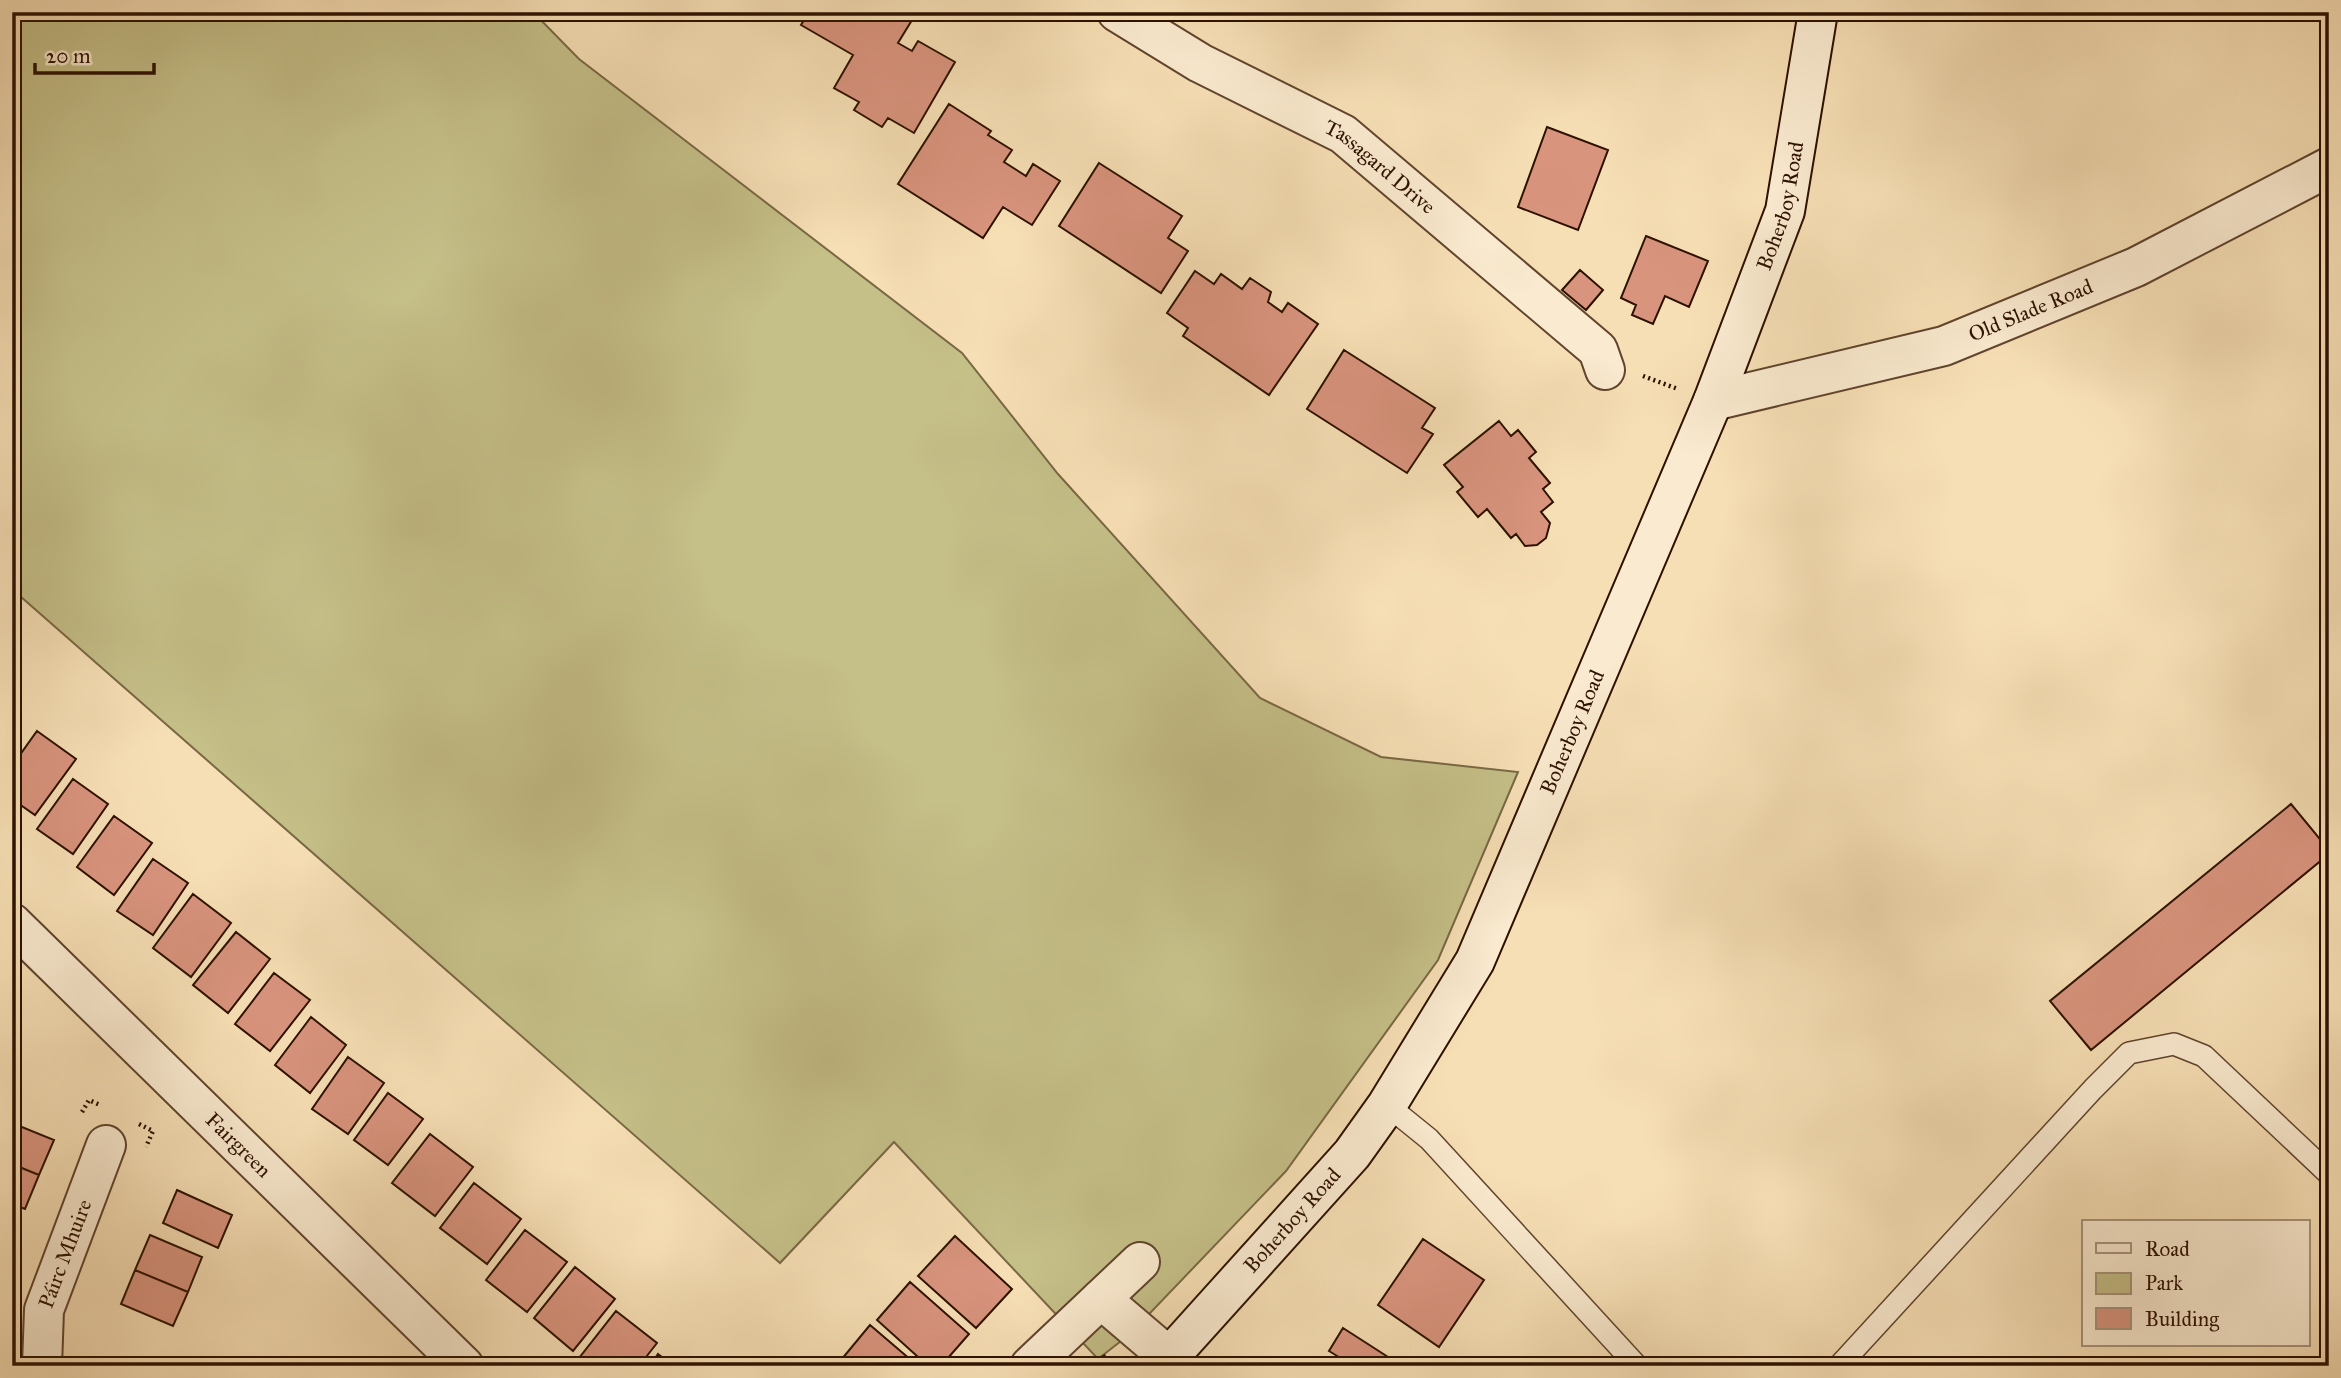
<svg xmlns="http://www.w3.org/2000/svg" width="2341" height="1378" font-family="'IM FELL Great Primer',serif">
	<rect width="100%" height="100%" fill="#f7dfb5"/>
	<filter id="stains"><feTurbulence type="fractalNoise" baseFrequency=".00286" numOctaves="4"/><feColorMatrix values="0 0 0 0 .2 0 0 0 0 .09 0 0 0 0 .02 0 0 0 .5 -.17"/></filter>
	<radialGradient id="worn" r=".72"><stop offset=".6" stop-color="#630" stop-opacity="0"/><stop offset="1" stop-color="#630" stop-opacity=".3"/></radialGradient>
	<!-- green -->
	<path fill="#c5bf88" stroke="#796844" stroke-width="2" d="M 12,12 L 533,12 L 579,59 L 962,353 L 1058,474 L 1260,698 L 1381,757 L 1518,772 L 1438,960 L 1286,1171 L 1130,1334 L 1098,1359 L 894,1142 L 780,1263 L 12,589 Z"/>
	<!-- building -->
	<path fill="#d9947e" stroke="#2d1100" stroke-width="2" d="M 809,12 L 899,12 L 912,20 L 898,43 L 912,51 L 918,41 L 955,62 L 914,133 L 888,118 L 882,127 L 854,110 L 859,102 L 834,88 L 853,55 L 801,25 Z
		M 949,104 L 991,131 L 988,135 L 1012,150 L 1004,162 L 1026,176 L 1033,164 L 1060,181 L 1032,225 L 1003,207 L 983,238 L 898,184 Z
		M 1547,127 L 1608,150 L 1578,230 L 1518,207 Z
		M 1099,163 L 1182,216 L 1168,238 L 1188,251 L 1161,293 L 1059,226 Z
		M 1646,236 L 1708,261 L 1689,307 L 1665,296 L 1653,324 L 1632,315 L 1636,305 L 1621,298 Z
		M 1580,270 L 1603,290 L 1586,310 L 1562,290 Z
		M 1195,271 L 1214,284 L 1221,274 L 1242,289 L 1250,278 L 1271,292 L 1268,302 L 1282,312 L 1288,303 L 1318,324 L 1269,395 L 1183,336 L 1188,328 L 1167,313 Z
		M 1344,350 L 1435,408 L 1422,428 L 1433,434 L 1407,473 L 1307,409 Z
		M 1499,421 L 1511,436 L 1518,430 L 1536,452 L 1529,458 L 1550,483 L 1543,489 L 1553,502 L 1541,512 L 1550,523 L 1546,538 L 1537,545 L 1525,546 L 1516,534 L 1511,538 L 1487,509 L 1478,517 L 1457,492 L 1463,487 L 1444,465 Z
		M 37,731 L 76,759 L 35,815 L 12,799 L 12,766 Z
		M 73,779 L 108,804 L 73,854 L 37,829 Z
		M 2291,804 L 2329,850 L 2329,854 L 2091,1050 L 2050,1001 Z
		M 114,816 L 152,843 L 114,895 L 77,867 Z
		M 153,859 L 188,883 L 153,935 L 117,911 Z
		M 193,894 L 231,923 L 191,977 L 153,948 Z
		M 236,932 L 270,959 L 228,1013 L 193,985 Z
		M 274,973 L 310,1000 L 270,1051 L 235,1024 Z
		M 311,1017 L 346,1045 L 310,1093 L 275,1065 Z
		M 348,1057 L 384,1083 L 348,1134 L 312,1109 Z
		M 388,1093 L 423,1119 L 388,1165 L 354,1140 Z
		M 12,1123 L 54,1140 L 39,1175 L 12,1164 Z
		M 430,1134 L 473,1167 L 435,1216 L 392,1183 Z
		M 12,1164 L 39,1175 L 25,1209 L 12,1204 Z
		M 474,1183 L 521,1219 L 487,1264 L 440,1228 Z
		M 177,1190 L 232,1215 L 218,1248 L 163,1223 Z
		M 525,1230 L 567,1262 L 527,1312 L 486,1280 Z
		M 150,1235 L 202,1257 L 188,1292 L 135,1270 Z
		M 955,1236 L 1012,1289 L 976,1328 L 918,1276 Z
		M 1423,1239 L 1484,1280 L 1439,1347 L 1378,1305 Z
		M 575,1267 L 615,1299 L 573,1351 L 534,1318 Z
		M 135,1270 L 188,1292 L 173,1326 L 121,1304 Z
		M 910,1282 L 969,1334 L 941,1366 L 928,1366 L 877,1320 Z
		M 616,1311 L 657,1343 L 639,1366 L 580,1366 L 576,1362 Z
		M 870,1325 L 918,1366 L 836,1366 Z
		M 1343,1328 L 1402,1366 L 1338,1366 L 1342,1359 L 1329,1351 Z
		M 658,1354 L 674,1366 L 650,1366 Z"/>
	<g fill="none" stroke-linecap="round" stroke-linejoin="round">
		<!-- lane casing -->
		<g stroke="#60442d" stroke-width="24">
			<path id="lane" d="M 1387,1105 L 1429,1139 L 1637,1366
				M 1839,1366 L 2093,1089 L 2129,1053 L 2174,1044 L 2204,1056 L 2329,1174"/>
		</g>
		<!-- street casing -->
		<g stroke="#60442d" stroke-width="42">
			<g id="street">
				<path id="s1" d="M 1117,12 L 1200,63 L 1343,134 L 1598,350 L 1605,370"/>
				<path id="s2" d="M 1713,401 L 1944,346 L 2136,267 L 2329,167"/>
				<path id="s3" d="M 12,923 L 464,1366"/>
				<path d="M 1101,1299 L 1169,1357"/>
				<path id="s4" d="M 42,1366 L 44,1310 L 106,1145"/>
				<path d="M 1030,1366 L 1140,1262"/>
			</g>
		</g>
		<!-- secondary casing -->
		<g stroke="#2d1100" stroke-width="42">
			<g id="secondary">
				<path id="s5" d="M 1161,1366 L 1352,1154 L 1387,1105 L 1475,961 L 1713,401 L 1785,211 L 1818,12"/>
			</g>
		</g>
		<!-- path -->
		<path stroke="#2d1100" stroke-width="4.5" stroke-dasharray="2 3.5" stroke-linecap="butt" d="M 1643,376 L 1678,389
			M 12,876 L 19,883
			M 82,1112 L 89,1100 L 100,1105
			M 139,1124 L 153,1131 L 146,1147
			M 1103,1355 L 1108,1366"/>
		<!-- lane -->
		<use href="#lane" stroke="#faeacf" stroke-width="21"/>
		<!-- street -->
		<use href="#street" stroke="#faeacf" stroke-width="38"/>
		<!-- secondary -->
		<use href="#secondary" stroke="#faeacf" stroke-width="38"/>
	</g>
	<g text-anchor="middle" stroke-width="5" stroke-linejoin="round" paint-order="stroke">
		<!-- street labels -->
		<g font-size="21" fill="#2d1100" stroke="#faeacf">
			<text dy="7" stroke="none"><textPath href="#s1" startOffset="306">Tassagard Drive</textPath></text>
			<text dy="7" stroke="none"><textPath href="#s5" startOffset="1330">Boherboy Road</textPath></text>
			<text dy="7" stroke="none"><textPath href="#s2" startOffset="331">Old Slade Road</textPath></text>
			<text dy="7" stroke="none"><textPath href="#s5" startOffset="763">Boherboy Road</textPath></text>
			<text dy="7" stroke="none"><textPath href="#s3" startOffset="317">Fairgreen</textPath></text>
			<text dy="7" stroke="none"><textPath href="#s5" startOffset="196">Boherboy Road</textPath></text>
			<text dy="7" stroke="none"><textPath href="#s4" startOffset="116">Páirc Mhuire</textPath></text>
		</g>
	</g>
	<!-- margin -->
	<rect width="2341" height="1378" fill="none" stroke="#f7dfb5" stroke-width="42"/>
	<rect x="14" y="14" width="2313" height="1350" fill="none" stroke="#2d1100" stroke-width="3.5"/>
	<rect x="21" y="21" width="2299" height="1336" fill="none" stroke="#2d1100" stroke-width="2"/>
	<!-- legend -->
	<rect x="2082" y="1220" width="228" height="126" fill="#faeacf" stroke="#a8937c" stroke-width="2"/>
	<rect x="2096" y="1243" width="35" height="10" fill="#faeacf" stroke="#a8937c" stroke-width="2"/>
	<text x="2145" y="1256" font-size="21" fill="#2d1100">Road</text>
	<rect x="2096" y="1273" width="35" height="21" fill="#c5bf88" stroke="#a8937c" stroke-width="2"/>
	<text x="2145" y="1290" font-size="21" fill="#2d1100">Park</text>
	<rect x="2096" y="1308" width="35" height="21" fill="#d9947e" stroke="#a8937c" stroke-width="2"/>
	<text x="2145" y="1326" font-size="21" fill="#2d1100">Building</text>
	<!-- scale -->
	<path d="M35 63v10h119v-10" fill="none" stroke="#2d1100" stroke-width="3.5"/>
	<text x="46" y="63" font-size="21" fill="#2d1100" stroke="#faeacf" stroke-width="5" paint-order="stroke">20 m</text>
	<rect width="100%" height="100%" filter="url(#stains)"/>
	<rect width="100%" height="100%" fill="url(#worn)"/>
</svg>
